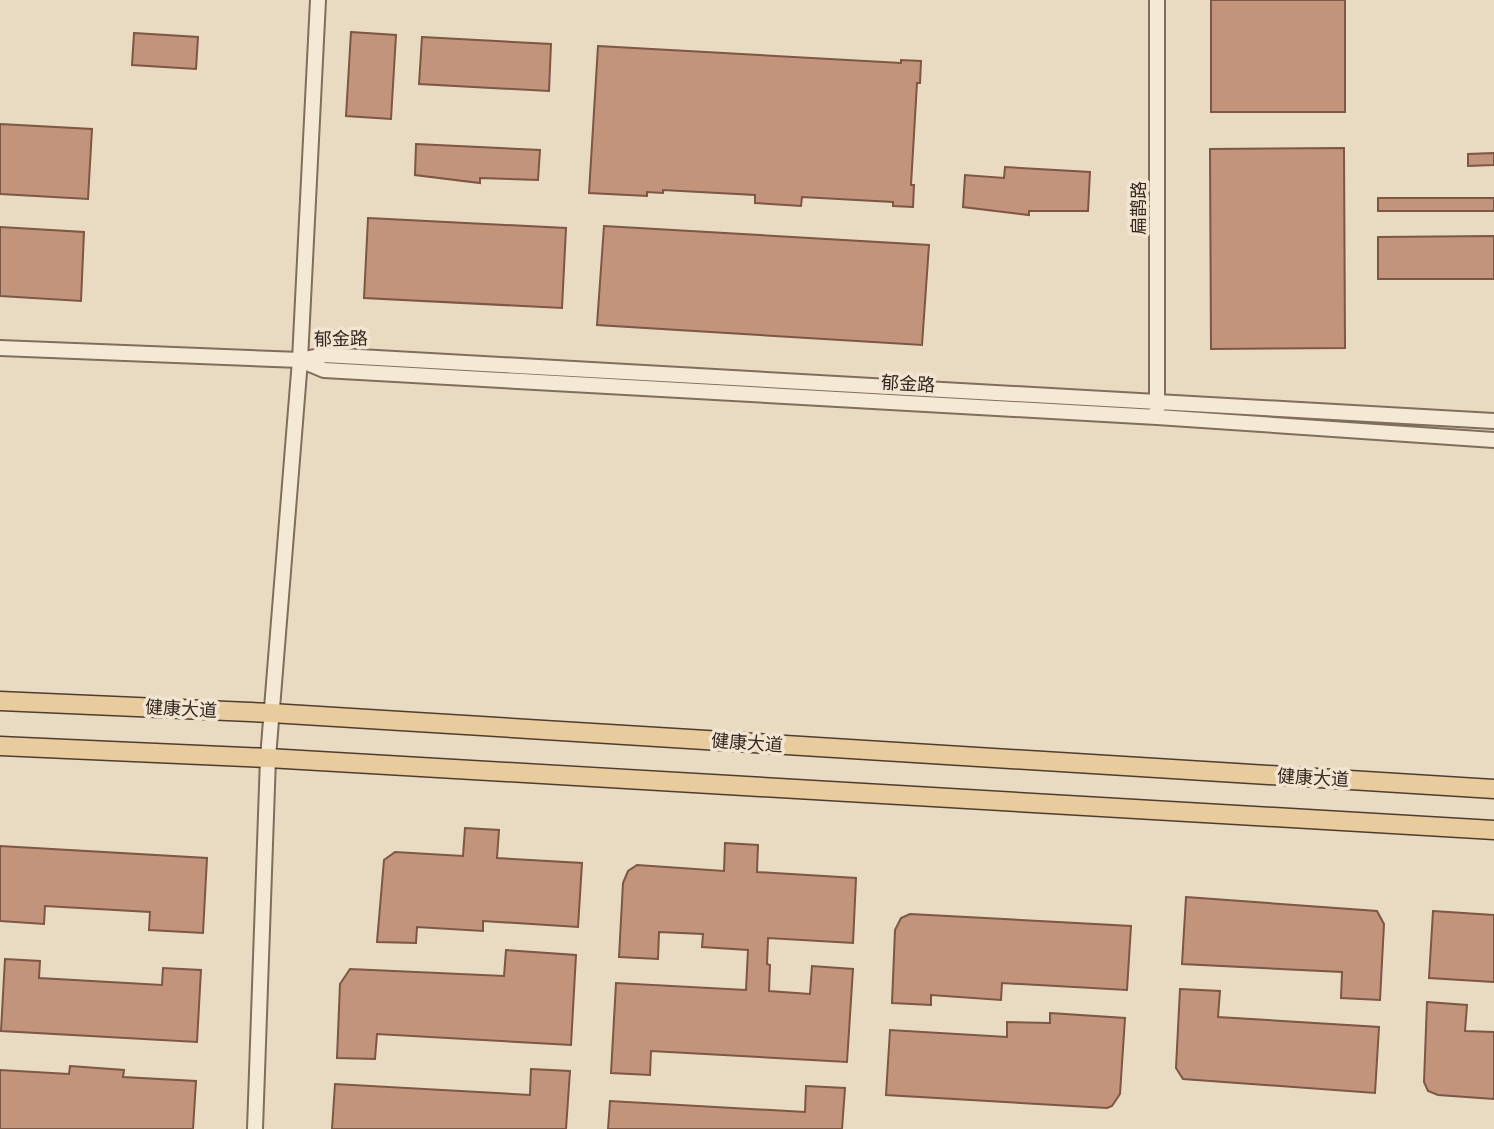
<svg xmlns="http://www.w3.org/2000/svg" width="1494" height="1129" font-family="'Crimson Pro','Noto Sans SC',serif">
	<rect width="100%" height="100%" fill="#e9dac2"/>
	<!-- building -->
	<path fill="#c3947c" stroke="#7d5644" stroke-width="2" d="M 1211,0 L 1345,0 L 1345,112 L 1211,112 Z
		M 351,32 L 396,35 L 391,119 L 346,116 Z
		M 134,33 L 198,37 L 196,69 L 132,65 Z
		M 422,37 L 551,44 L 549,91 L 419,84 Z
		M 598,46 L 901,63 L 901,60 L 921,61 L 920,83 L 917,83 L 911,185 L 914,185 L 913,207 L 893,206 L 893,202 L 802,197 L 801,206 L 755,203 L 755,195 L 663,190 L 663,193 L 647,192 L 647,196 L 589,193 Z
		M 0,124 L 92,129 L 88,199 L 0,194 Z
		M 416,144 L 540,150 L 538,180 L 480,178 L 480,183 L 415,175 Z
		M 1344,148 L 1345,348 L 1211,349 L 1210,149 Z
		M 1494,153 L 1494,165 L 1468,166 L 1468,154 Z
		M 1005,167 L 1090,172 L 1088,211 L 1029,211 L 1029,215 L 963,207 L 965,175 L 1004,178 Z
		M 1378,198 L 1494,198 L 1494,211 L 1378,211 Z
		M 368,218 L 566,228 L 562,308 L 364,298 Z
		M 604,226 L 929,245 L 922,345 L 597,325 Z
		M 0,227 L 84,232 L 81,301 L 0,296 Z
		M 1494,236 L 1494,279 L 1378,279 L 1378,237 Z
		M 465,828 L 499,830 L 497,858 L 582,863 L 578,927 L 483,921 L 483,931 L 417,927 L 416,943 L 377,942 L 384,860 L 395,852 L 463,856 Z
		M 725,843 L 758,845 L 757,872 L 856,878 L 853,943 L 768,938 L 767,964 L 770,965 L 769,991 L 810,994 L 812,966 L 853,969 L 847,1062 L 651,1051 L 650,1075 L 611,1073 L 616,983 L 746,990 L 748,950 L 702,947 L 703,934 L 659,932 L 658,959 L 619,957 L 623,883 L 628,871 L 637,865 L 724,871 Z
		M 0,846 L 207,858 L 203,933 L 149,930 L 150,912 L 45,906 L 44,924 L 0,921 Z
		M 1186,897 L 1377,911 L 1384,924 L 1380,1000 L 1341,998 L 1342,972 L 1182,964 Z
		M 1433,911 L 1494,915 L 1494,982 L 1429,978 Z
		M 910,914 L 1131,926 L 1127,990 L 1002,983 L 1001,1000 L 931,995 L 931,1005 L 892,1003 L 895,930 L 901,918 Z
		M 506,950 L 576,955 L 571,1045 L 377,1034 L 375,1059 L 337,1058 L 340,984 L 350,969 L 504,976 Z
		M 5,959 L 40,961 L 39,978 L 162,985 L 163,968 L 201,970 L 197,1042 L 1,1031 Z
		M 1180,989 L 1220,991 L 1218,1017 L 1379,1027 L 1375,1093 L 1183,1079 L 1176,1068 Z
		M 1427,1002 L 1467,1005 L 1465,1031 L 1494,1032 L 1494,1099 L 1438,1095 L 1428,1091 L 1424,1082 Z
		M 1050,1013 L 1125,1018 L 1120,1094 L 1112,1106 L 1107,1108 L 886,1095 L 890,1030 L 1007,1037 L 1007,1022 L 1050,1023 Z
		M 70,1066 L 124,1070 L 123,1077 L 196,1081 L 193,1129 L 0,1129 L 0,1070 L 69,1074 Z
		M 531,1069 L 570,1071 L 566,1129 L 332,1129 L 335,1084 L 530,1095 Z
		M 806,1086 L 845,1088 L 842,1129 L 608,1129 L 610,1101 L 805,1112 Z"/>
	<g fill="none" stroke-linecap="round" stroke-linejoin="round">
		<!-- minor casing -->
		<g stroke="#816d5b" stroke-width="18">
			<path id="minor" d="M 1157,0 L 1157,409
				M 0,348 L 300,360 L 324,355 L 1494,421
				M 300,360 L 324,370 L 1157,417 L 1494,440
				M 255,1129 L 268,758 L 300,360 L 318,0"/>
		</g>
		<!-- major casing -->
		<g stroke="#4f3c2f" stroke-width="21">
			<path id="major" d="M 0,701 L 271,713 L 1494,789
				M 0,746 L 268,758 L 1494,830"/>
		</g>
		<!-- minor -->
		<use href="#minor" stroke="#f4e9d5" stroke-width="14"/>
		<!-- major -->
		<use href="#major" stroke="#e8cc9e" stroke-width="18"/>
	</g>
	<g text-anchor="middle" stroke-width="7" stroke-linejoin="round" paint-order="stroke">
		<!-- street labels -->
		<g font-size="18" fill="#32261e" stroke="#f1e5d1">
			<text transform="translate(1139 208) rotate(-90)" y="6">扁鹊路</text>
			<text transform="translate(341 339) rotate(-1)" y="6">郁金路</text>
			<text transform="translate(908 384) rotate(3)" y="6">郁金路</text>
			<text transform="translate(181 709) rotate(3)" y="6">健康大道</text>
			<text transform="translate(747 743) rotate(4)" y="6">健康大道</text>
			<text transform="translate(1313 778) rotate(3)" y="6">健康大道</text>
		</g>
	</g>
</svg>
